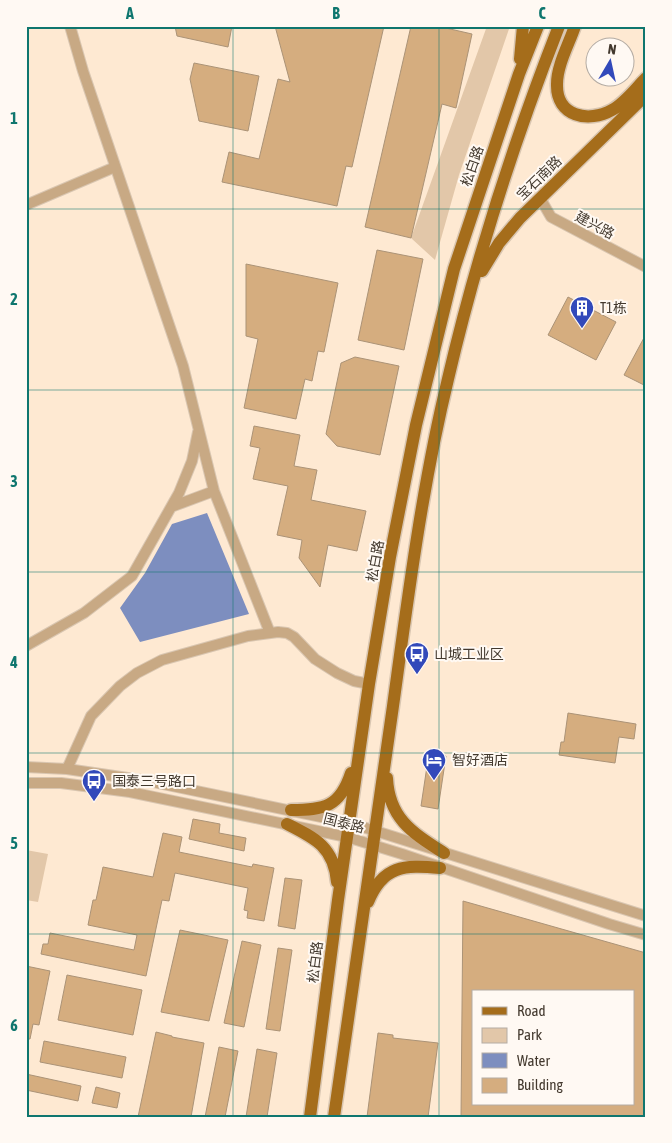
<svg xmlns="http://www.w3.org/2000/svg" width="672" height="1143" font-family="'Asap Condensed','Noto Sans SC',sans-serif">
	<rect width="100%" height="100%" fill="#fee9d2"/>
	<!-- green -->
	<path fill="#e2c7a9" d="M 487,26 L 510,26 L 459,175 L 435,260 L 411,238 Z
		M 26,850 L 48,854 L 38,902 L 26,900 Z"/>
	<!-- water -->
	<path fill="#7d8ebf" d="M 207,513 L 249,614 L 140,642 L 120,608 L 145,573 L 172,524 Z"/>
	<!-- building -->
	<path fill="#d5ad7f" stroke="#ab9377" fill-rule="evenodd" d="M 175,26 L 232,26 L 228,47 L 177,36 Z
		M 275,26 L 384,26 L 352,167 L 346,166 L 337,206 L 222,182 L 229,152 L 259,159 L 278,79 L 290,82 Z
		M 411,26 L 437,26 L 472,34 L 456,108 L 442,104 L 411,238 L 365,227 Z
		M 194,63 L 259,76 L 248,131 L 199,121 L 190,79 Z
		M 377,250 L 423,259 L 404,350 L 358,340 Z
		M 246,264 L 338,283 L 324,352 L 318,351 L 312,381 L 305,379 L 296,419 L 244,408 L 258,339 L 246,336 Z
		M 568,297 L 616,322 L 596,360 L 548,335 Z
		M 646,334 L 646,386 L 624,375 Z
		M 355,357 L 399,366 L 380,455 L 337,446 L 326,434 L 341,363 Z
		M 254,426 L 300,435 L 294,466 L 317,470 L 311,500 L 366,511 L 357,551 L 328,545 L 320,587 L 299,558 L 302,540 L 277,535 L 288,486 L 253,479 L 260,448 L 250,446 Z
		M 568,713 L 636,724 L 634,739 L 619,737 L 615,763 L 559,755 L 561,742 L 564,742 Z
		M 429,753 L 446,756 L 438,809 L 421,806 Z
		M 193,819 L 220,824 L 219,833 L 246,838 L 244,851 L 189,839 Z
		M 163,833 L 182,837 L 179,852 L 252,867 L 253,864 L 274,868 L 264,921 L 247,918 L 248,911 L 244,910 L 248,888 L 175,873 L 169,901 L 162,900 L 146,976 L 41,954 L 43,944 L 48,944 L 50,933 L 134,950 L 137,935 L 88,925 L 93,900 L 96,900 L 103,867 L 153,877 Z
		M 285,878 L 302,880 L 295,929 L 278,926 Z
		M 463,901 L 646,953 L 646,1117 L 461,1117 ZM 473,992 L 633,992 L 633,1104 L 473,1104 Z
		M 180,930 L 228,940 L 209,1021 L 161,1012 Z
		M 242,941 L 261,945 L 244,1027 L 224,1023 Z
		M 278,948 L 292,950 L 280,1031 L 266,1029 Z
		M 26,966 L 50,971 L 39,1025 L 33,1024 L 30,1039 L 26,1039 Z
		M 67,975 L 142,990 L 133,1035 L 58,1020 Z
		M 156,1032 L 172,1036 L 172,1037 L 204,1043 L 191,1117 L 138,1117 Z
		M 378,1033 L 393,1035 L 393,1038 L 438,1043 L 428,1117 L 367,1117 Z
		M 44,1041 L 126,1057 L 122,1078 L 40,1062 Z
		M 219,1047 L 238,1051 L 225,1117 L 205,1117 Z
		M 257,1049 L 277,1053 L 267,1117 L 246,1117 Z
		M 26,1074 L 81,1086 L 78,1101 L 26,1090 Z
		M 96,1087 L 120,1093 L 117,1108 L 92,1103 Z"/>
	<g fill="none" stroke-linecap="round" stroke-linejoin="round">
		<!-- minor casing -->
		<g stroke="#d9c6b1" stroke-width="12">
			<path id="minor" d="M 70,26 L 83,71 L 183,366 L 214,491 L 270,633
				M 540,198 L 551,217 L 646,267
				M 26,205 L 115,167
				M 171,507 L 214,491
				M 26,646 L 84,613 L 132,576 L 179,493 L 192,461 L 198,432
				M 26,767 L 67,769 L 148,781 L 350,823 L 646,916
				M 67,769 L 91,716 L 120,686 L 137,673 L 162,660 L 248,636 L 278,632 L 287,633 L 294,637 L 315,659 L 337,673 L 354,681 L 369,684
				M 26,783 L 61,783 L 130,792 L 347,837 L 402,854 L 609,924 L 646,935"/>
		</g>
		<!-- major casing -->
		<g stroke="#d9c6b1" stroke-width="15">
			<path id="major" d="M 575,26 C 569,44 557,65 557,84 C 556,117 589,123 612,110 C 625,103 636,88 646,78
				M 520,59 L 523,26
				M 482,271 L 499,243 L 520,218 L 646,95
				M 387,778 C 389,819 413,833 444,853
				M 291,810 C 324,810 340,807 351,773
				M 287,824 C 315,838 334,847 337,882
				M 368,902 C 383,865 404,865 440,868
				M 310,1117 L 338,900 L 369,684 L 390,557 L 416,425 L 454,269 L 519,74 L 538,26
				M 334,1117 C 353,980 373,843 393,706 C 408,597 422,486 448,379 C 476,259 514,141 559,26"/>
		</g>
		<!-- minor -->
		<use href="#minor" stroke="#c8a984" stroke-width="10"/>
		<!-- major -->
		<use href="#major" stroke="#a56d1b" stroke-width="12"/>
	</g>
	<!-- grid -->
	<path fill="none" stroke="#0f766e" stroke-width="1" stroke-opacity="0.55" d="M 233,26 L 233,1117M 439,26 L 439,1117M 26,209 L 646,209M 26,390 L 646,390M 26,572 L 646,572M 26,753 L 646,753M 26,934 L 646,934"/>
	<!-- icons -->
	<defs>
		<g id="building-pin" transform="scale(1.25)"><path d="M0 17L-7.5 6A9.5 9.5 0 1 1 7.5 6Z" fill="#3249ba" stroke="#fff9f3"/><path d="M-4-6H4V6H1V3H-1V6H-4ZM-2.5-4.3h1.7v1.8h-1.7ZM.8-4.3h1.7v1.8H.8ZM-2.5-1h1.7V.8h-1.7ZM.8-1h1.7V.8H.8Z" fill="#fff"/></g>
		<g id="bus-pin" transform="scale(1.25)"><path d="M0 17L-7.5 6A9.5 9.5 0 1 1 7.5 6Z" fill="#3249ba" stroke="#fff9f3"/><path d="M-5-6H5V4H4V6H2V4H-2V6H-4V4H-5ZM-3.5-4V0h7V-4ZM-3.5 1.2v1.5H-2V1.2ZM2 1.2v1.5H3.5V1.2Z" fill="#fff"/></g>
		<g id="hotel-pin" transform="scale(1.25)"><path d="M0 17L-7.5 6A9.5 9.5 0 1 1 7.5 6Z" fill="#3249ba" stroke="#fff9f3"/><path d="M-6-4.5h1.5V1H6V5H4.5V3h-9V5H-6ZM-4 0a1.8 1.8 0 1 1 3.6 0ZM.5 0V-2.5h3Q6-2.5 6 0Z" fill="#fff"/></g>
	</defs>
	<g fill-rule="evenodd">
		<use href="#building-pin" x="582" y="308"/>
		<use href="#bus-pin" x="417" y="654"/>
		<use href="#hotel-pin" x="434" y="760"/>
		<use href="#bus-pin" x="94" y="781"/>
	</g>
	<g text-anchor="middle" stroke-width="4" stroke-linejoin="round" paint-order="stroke">
		<!-- street labels -->
		<g font-size="14" fill="#43392e" stroke="#fff9f3">
			<text transform="translate(472 166) rotate(-71)" y="5">松白路</text>
			<text transform="translate(539 178) rotate(-44)" y="5">宝石南路</text>
			<text transform="translate(595 225) rotate(28)" y="5">建兴路</text>
			<text transform="translate(375 561) rotate(-80)" y="5">松白路</text>
			<text transform="translate(344 823) rotate(14)" y="5">国泰路</text>
			<text transform="translate(315 962) rotate(-83)" y="5">松白路</text>
		</g>
		<!-- poi labels -->
		<g font-size="14" fill="#43392e" stroke="#fff9f3" text-anchor="start">
			<text x="600" y="313">T1栋</text>
			<text x="434" y="659">山城工业区</text>
			<text x="452" y="765">智好酒店</text>
			<text x="112" y="786">国泰三号路口</text>
		</g>
	</g>
	<!-- border -->
	<rect width="672" height="1143" fill="none" stroke="#fff9f3" stroke-width="55"/>
	<!-- legend -->
	<rect x="472" y="990" width="162" height="115" fill="#fff9f3" stroke="#b4aca4"/>
	<rect x="482" y="1007" width="25" height="8" fill="#a56d1b" stroke="#b4aca4"/>
	<text x="517" y="1016" font-size="15" fill="#43392e">Road</text>
	<rect x="482" y="1028" width="25" height="15" fill="#e2c7a9" stroke="#b4aca4"/>
	<text x="517" y="1040" font-size="15" fill="#43392e">Park</text>
	<rect x="482" y="1053" width="25" height="15" fill="#7d8ebf" stroke="#b4aca4"/>
	<text x="517" y="1066" font-size="15" fill="#43392e">Water</text>
	<rect x="482" y="1078" width="25" height="15" fill="#d5ad7f" stroke="#b4aca4"/>
	<text x="517" y="1090" font-size="15" fill="#43392e">Building</text>
	<!-- north arrow -->
	<g transform="translate(610 62) rotate(9)"><circle r="24" fill="#fff9f3" stroke="#b4aca4"/>
	<path d="M0-4L9 19L0 12L-9 19Z" fill="#3249ba"/>
	<text y="-8" font-size="14" font-weight="bold" text-anchor="middle" fill="#43392e">N</text>
	</g>
	<rect x="28" y="28" width="616" height="1088" fill="none" stroke="#0f766e" stroke-width="2"/>
	<g font-size="16" text-anchor="middle" font-weight="bold" fill="#0f766e">
		<text x="130" y="19">A</text>
		<text x="336" y="19">B</text>
		<text x="542" y="19">C</text>
		<text x="14" y="124">1</text>
		<text x="14" y="305">2</text>
		<text x="14" y="487">3</text>
		<text x="14" y="668">4</text>
		<text x="14" y="849">5</text>
		<text x="14" y="1031">6</text>
	</g>
</svg>
